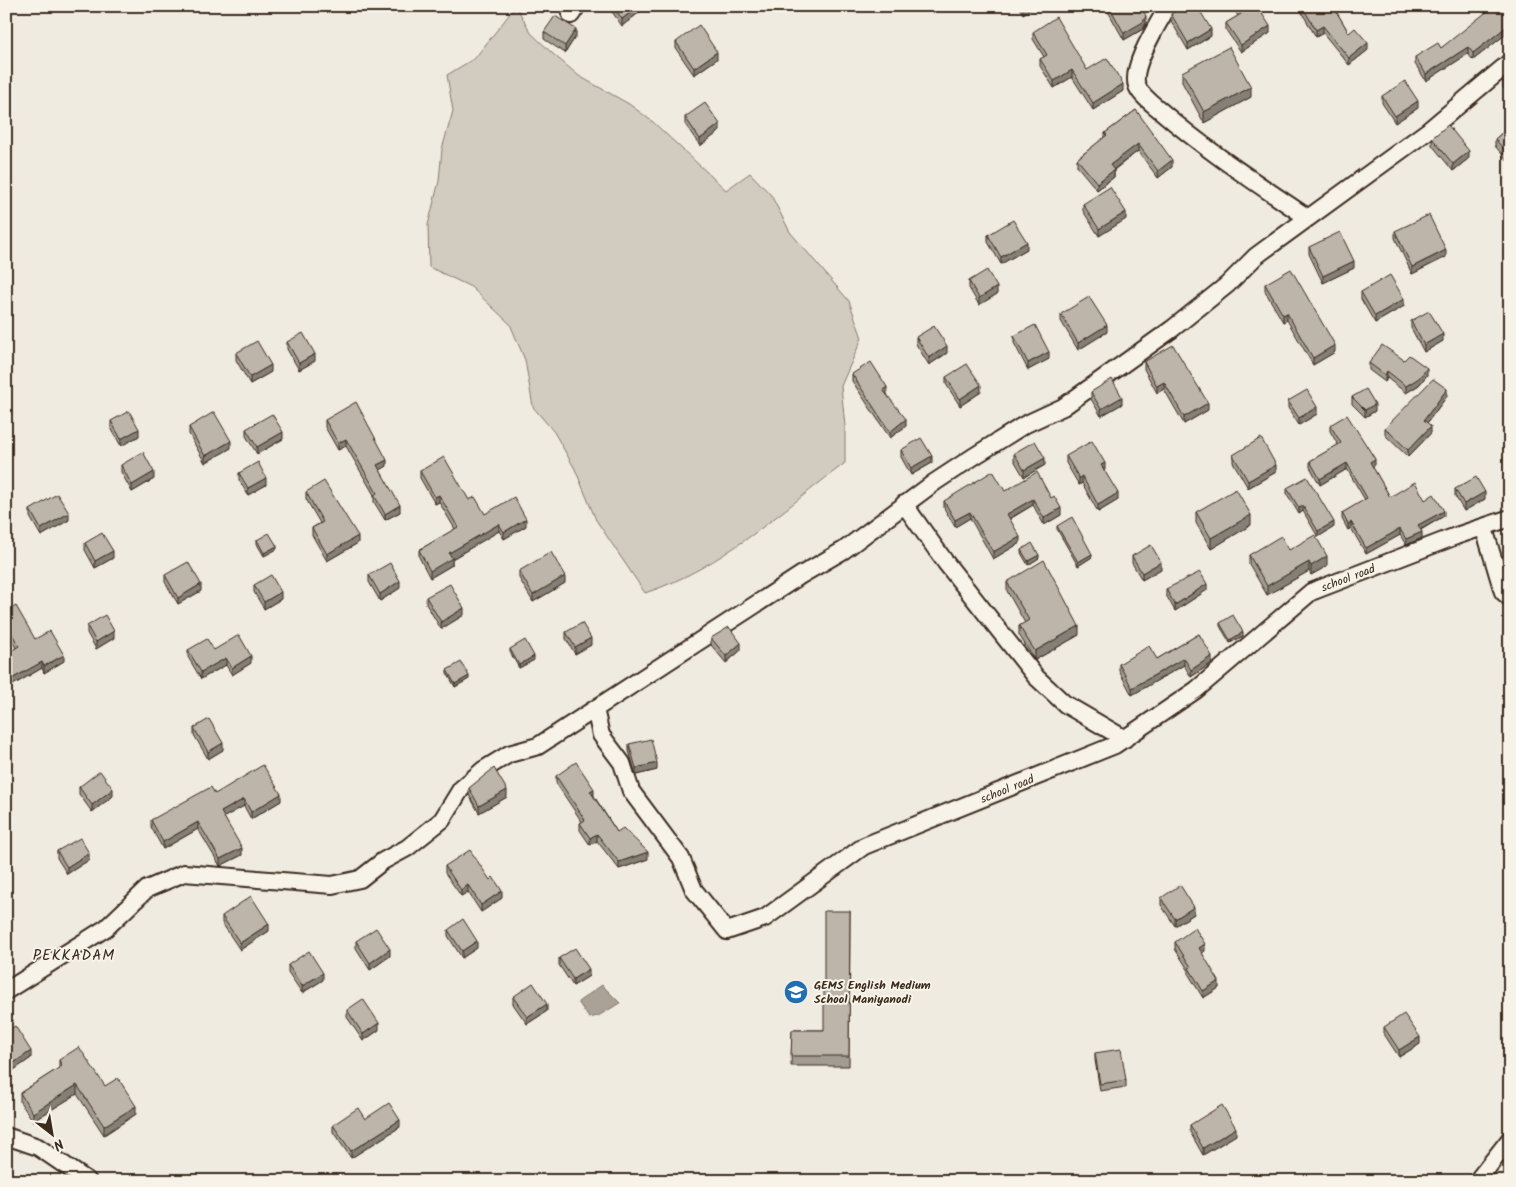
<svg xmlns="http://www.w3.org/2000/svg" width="1516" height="1187" font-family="Kalam,sans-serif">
	<rect width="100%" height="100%" fill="#efebe0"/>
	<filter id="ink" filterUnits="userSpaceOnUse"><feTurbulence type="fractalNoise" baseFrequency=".02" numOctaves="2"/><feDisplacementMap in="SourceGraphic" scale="10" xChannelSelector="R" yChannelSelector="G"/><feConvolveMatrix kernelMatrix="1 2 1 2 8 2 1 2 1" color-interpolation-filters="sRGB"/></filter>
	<g filter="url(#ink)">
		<!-- green -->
		<path fill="#d1cbc0" stroke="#867a6f" d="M 516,6 L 531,33 L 553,54 L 579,76 L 629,104 L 653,122 L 726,190 L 750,173 L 771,195 L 790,232 L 849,301 L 862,338 L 841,386 L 845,426 L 845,463 C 781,511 722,568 645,593 L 596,520 L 575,469 L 554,432 L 533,407 L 525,360 L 510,324 L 471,287 L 429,267 L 428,225 L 439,181 L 442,149 L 453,111 L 447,75 L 475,58 Z"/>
		<!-- water -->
		<path fill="#aaa296" stroke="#7e7266" d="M 602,985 L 620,1003 L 598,1016 L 589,1018 L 578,1002 Z"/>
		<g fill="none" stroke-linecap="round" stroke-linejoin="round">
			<!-- minor casing -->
			<g stroke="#3b2a1e" stroke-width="20">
				<path id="minor" d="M 1168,6 C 1158,24 1130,67 1137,86 C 1141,96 1153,104 1161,111 C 1207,151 1258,184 1308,218
					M 571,15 L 577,6
					M 904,504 L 946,563 L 1036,677 L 1065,704 L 1125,739
					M 1484,528 L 1503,592 L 1510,598
					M 595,709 L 601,735 L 622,763 L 631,791 L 681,858 L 694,890 L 727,931 L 765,918 L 864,846 L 1115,745 L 1196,690 L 1311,592 L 1456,536 L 1510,518
					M 6,991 L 106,928 L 147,889 L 184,873 L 332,885 L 360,879 L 383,861 L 407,848 L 442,820 L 461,789 L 483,770 L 509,754 L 538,746 L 801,575 L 844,550 L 935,482 L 973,457 L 1024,425 L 1063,407 L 1172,329 L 1227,285 L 1256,256 L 1429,130 L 1510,62
					M 6,1136 L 38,1147 L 88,1181
					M 1477,1181 L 1510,1139"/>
			</g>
			<!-- minor -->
			<use href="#minor" stroke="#f7f3e8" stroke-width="16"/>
		</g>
		<!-- wall -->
		<path fill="#a39c92" stroke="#3b2a1e" d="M 608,6 L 641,6 L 641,11 L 622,26 Z
			M 1018,6 L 1036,6 L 1023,14 Z
			M 1105,6 L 1141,6 L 1146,23 L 1143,29 L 1124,40 Z
			M 1232,6 L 1257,6 L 1270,33 L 1241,52 L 1226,30 L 1226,23 L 1238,16 Z
			M 1298,6 L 1333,6 L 1349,33 L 1368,50 L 1349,65 L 1323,33 L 1316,37 Z
			M 1510,6 L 1510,31 L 1473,60 L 1468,54 L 1426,81 L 1415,64 L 1415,57 L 1441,48 Z
			M 1171,14 L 1211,36 L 1188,50 L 1171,21 Z
			M 544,32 L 576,36 L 565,53 L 544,39 Z
			M 1033,32 L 1087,70 L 1123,91 L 1093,110 L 1072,77 L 1054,88 L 1040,66 L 1040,59 L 1044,57 L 1033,39 Z
			M 676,42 L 717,59 L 694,75 L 676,49 Z
			M 1182,72 L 1251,97 L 1204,123 L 1182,82 Z
			M 1510,73 L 1510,94 L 1503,88 L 1503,81 Z
			M 1382,96 L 1418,108 L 1395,123 L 1382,103 Z
			M 1136,110 L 1172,167 L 1158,178 L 1138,151 L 1114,170 L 1114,177 L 1097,190 L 1077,166 L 1077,159 L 1105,137 L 1105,133 Z
			M 685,117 L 720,131 L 700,146 L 685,124 Z
			M 1510,126 L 1510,159 L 1508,161 L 1495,146 L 1495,139 Z
			M 1432,138 L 1469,158 L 1453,171 L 1432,145 Z
			M 1083,204 L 1126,219 L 1099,236 L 1083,211 Z
			M 1395,231 L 1446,257 L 1412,274 L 1395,238 Z
			M 988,235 L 1027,249 L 1001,264 L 988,242 Z
			M 1309,247 L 1354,268 L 1323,283 L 1309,254 Z
			M 1510,276 L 1510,291 L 1508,288 L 1508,277 Z
			M 969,281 L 997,294 L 979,305 L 969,288 Z
			M 1265,284 L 1335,352 L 1313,365 L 1287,320 L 1283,322 L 1265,291 Z
			M 1361,292 L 1404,306 L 1375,323 L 1361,299 Z
			M 1061,314 L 1107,332 L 1078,350 L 1061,321 Z
			M 1411,321 L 1443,341 L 1424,352 L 1411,328 Z
			M 1014,336 L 1049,359 L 1028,370 L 1014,343 Z
			M 916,337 L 947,353 L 929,365 L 916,344 Z
			M 287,342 L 315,361 L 299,370 L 287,349 Z
			M 236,353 L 271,372 L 250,384 L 236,360 Z
			M 1404,360 L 1427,375 L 1419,385 L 1406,393 L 1387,378 L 1385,382 L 1369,370 L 1369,363 Z
			M 1144,362 L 1208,410 L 1184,424 L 1164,389 L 1157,393 L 1144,369 Z
			M 852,374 L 887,394 L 906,426 L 890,438 L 852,381 Z
			M 946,377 L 981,392 L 960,406 L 946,384 Z
			M 1091,392 L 1122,404 L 1101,416 L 1091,399 Z
			M 1447,396 L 1427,423 L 1431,433 L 1408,457 L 1385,435 L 1385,428 Z
			M 1352,397 L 1375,411 L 1365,417 L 1352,404 Z
			M 1288,401 L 1317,414 L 1299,425 L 1288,408 Z
			M 325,420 L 387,466 L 380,470 L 400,512 L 385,520 L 374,502 L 374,495 L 346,446 L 338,450 L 325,427 Z
			M 111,421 L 139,436 L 121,446 L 111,428 Z
			M 1330,425 L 1375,465 L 1372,466 L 1390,497 L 1425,500 L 1444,516 L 1421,530 L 1422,538 L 1406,545 L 1400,535 L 1366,554 L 1351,528 L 1348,530 L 1342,519 L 1342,513 L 1365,500 L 1347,469 L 1320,485 L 1310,467 L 1310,461 L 1338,445 L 1330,431 Z
			M 189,427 L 231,448 L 205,463 L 189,434 Z
			M 246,429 L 283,439 L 257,454 L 246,436 Z
			M 901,450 L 932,463 L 911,475 L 901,457 Z
			M 1014,453 L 1045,465 L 1024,477 L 1014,460 Z
			M 1233,455 L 1276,472 L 1248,488 L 1233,462 Z
			M 1066,456 L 1105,470 L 1104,470 L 1118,500 L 1098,512 L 1082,483 L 1079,485 L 1066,463 Z
			M 121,465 L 154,479 L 132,492 L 121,472 Z
			M 420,471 L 469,500 L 485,514 L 526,526 L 504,539 L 499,531 L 452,559 L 452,565 L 430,578 L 419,557 L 419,550 L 455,529 L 439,502 L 435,504 L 420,478 Z
			M 239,473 L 266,485 L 248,495 L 239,480 Z
			M 1287,488 L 1334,527 L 1318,537 L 1303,511 L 1299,514 L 1287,494 Z
			M 1455,489 L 1485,499 L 1464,511 L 1455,496 Z
			M 1005,491 L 1051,498 L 1061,515 L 1044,525 L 1033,505 L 1010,519 L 1020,543 L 993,559 L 970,518 L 955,527 L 944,508 L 944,501 Z
			M 306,492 L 358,543 L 327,561 L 312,535 L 312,528 L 320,523 L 306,499 Z
			M 30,510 L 69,520 L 41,536 L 30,517 Z
			M 1196,512 L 1251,525 L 1211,549 L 1196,523 Z
			M 1057,526 L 1092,557 L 1078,566 L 1057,529 Z
			M 257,540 L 277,549 L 264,556 L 257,544 Z
			M 85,543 L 113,558 L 95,568 L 85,550 Z
			M 1021,550 L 1039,558 L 1028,565 L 1021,553 Z
			M 1289,550 L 1327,566 L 1311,575 L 1309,571 L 1267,595 L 1249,564 L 1249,555 Z
			M 1132,556 L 1161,569 L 1142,580 L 1132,563 Z
			M 519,571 L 565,583 L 533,602 L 519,578 Z
			M 165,575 L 201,591 L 178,604 L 165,582 Z
			M 369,575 L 400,588 L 380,601 L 369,582 Z
			M 1007,582 L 1079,635 L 1035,660 L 1019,635 L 1019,626 L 1025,623 L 1007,591 Z
			M 254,585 L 281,599 L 264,609 L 254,592 Z
			M 1166,589 L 1207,590 L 1175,611 L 1166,595 Z
			M 426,597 L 464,615 L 441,629 L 426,604 Z
			M 6,611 L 35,639 L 64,661 L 44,673 L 42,668 L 6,689 L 6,654 L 16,648 L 6,630 Z
			M 1220,623 L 1243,636 L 1230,643 L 1220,626 Z
			M 87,626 L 114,638 L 96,649 L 87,633 Z
			M 566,632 L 591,645 L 575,654 L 566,639 Z
			M 1199,634 L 1212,663 L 1191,677 L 1184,665 L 1132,695 L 1119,671 L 1119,664 L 1157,659 Z
			M 711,638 L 741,650 L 726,663 L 711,645 Z
			M 510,649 L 534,660 L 519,668 L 510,652 Z
			M 188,650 L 214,650 L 251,663 L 232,675 L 226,665 L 201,679 L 188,657 Z
			M 447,670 L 469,679 L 455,687 L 447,673 Z
			M 194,728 L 223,750 L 208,759 L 194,735 Z
			M 629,744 L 657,770 L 636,775 L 629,751 Z
			M 556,776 L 594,796 L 617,832 L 648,859 L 619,869 L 597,841 L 590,845 L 580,830 L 580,823 L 582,822 L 556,783 Z
			M 79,787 L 113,796 L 92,812 L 79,794 Z
			M 469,788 L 507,797 L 479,813 L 469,795 Z
			M 215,794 L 281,801 L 251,819 L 244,806 L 224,817 L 242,855 L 220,866 L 198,829 L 163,849 L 151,827 L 151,820 Z
			M 57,851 L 89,860 L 67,874 L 57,858 Z
			M 445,866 L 502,898 L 481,912 L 468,892 L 461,896 L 445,873 Z
			M 1161,898 L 1194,914 L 1175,926 L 1161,905 Z
			M 850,911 L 849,1066 L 791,1066 L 792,1030 L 824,1030 Z
			M 222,916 L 269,931 L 240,950 L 222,923 Z
			M 1510,927 L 1510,940 L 1507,937 L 1507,930 Z
			M 448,930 L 477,948 L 462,958 L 448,936 Z
			M 356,941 L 390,956 L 370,970 L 356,948 Z
			M 1175,942 L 1205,951 L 1202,953 L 1219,988 L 1203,998 L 1189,975 L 1189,971 L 1175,949 Z
			M 559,958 L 589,976 L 573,986 L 559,965 Z
			M 288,965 L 323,980 L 302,993 L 288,972 Z
			M 513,997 L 547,1011 L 527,1024 L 513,1004 Z
			M 347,1010 L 379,1030 L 363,1041 L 347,1017 Z
			M 1384,1027 L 1420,1044 L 1399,1057 L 1384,1034 Z
			M 6,1032 L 31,1058 L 8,1074 L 6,1072 Z
			M 1095,1053 L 1126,1080 L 1126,1087 L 1100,1091 L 1095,1060 Z
			M 59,1060 L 105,1086 L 136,1114 L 104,1135 L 77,1094 L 33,1121 L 20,1102 L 20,1093 L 59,1068 Z
			M 365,1119 L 400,1127 L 351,1158 L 333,1132 L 333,1125 Z
			M 1190,1125 L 1236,1135 L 1203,1155 L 1190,1132 Z"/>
		<!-- shaded-wall -->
		<path fill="#847f77" stroke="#3b2a1e" d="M 639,6 L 641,6 L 641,11 L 622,26 L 622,19 Z
			M 1024,6 L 1036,6 L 1023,14 L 1023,7 Z
			M 1146,16 L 1146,23 L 1143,29 L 1124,40 L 1124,33 Z
			M 1510,24 L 1510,31 L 1473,60 L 1473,53 Z
			M 1270,26 L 1270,33 L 1241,52 L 1241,45 Z
			M 1323,26 L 1323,33 L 1316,37 L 1316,30 Z
			M 576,29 L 576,36 L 565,53 L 565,46 Z
			M 1211,29 L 1211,36 L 1188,50 L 1188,43 Z
			M 1368,43 L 1368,50 L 1349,65 L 1349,58 Z
			M 1468,47 L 1468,54 L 1426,81 L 1426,74 Z
			M 717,52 L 717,59 L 694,75 L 694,68 Z
			M 1072,70 L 1072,77 L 1054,88 L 1054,81 Z
			M 1123,84 L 1123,91 L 1093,110 L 1093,103 Z
			M 1251,87 L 1251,97 L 1204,123 L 1204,112 Z
			M 1418,101 L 1418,108 L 1395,123 L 1395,116 Z
			M 720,124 L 720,131 L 700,146 L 700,139 Z
			M 1138,144 L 1138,151 L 1110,172 L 1110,165 Z
			M 1469,151 L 1469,158 L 1453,171 L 1453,164 Z
			M 1510,152 L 1510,159 L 1508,161 L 1508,154 Z
			M 1172,160 L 1172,167 L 1158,178 L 1158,171 Z
			M 1114,170 L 1114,177 L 1097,190 L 1097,183 Z
			M 1126,212 L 1126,219 L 1099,236 L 1099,229 Z
			M 1027,242 L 1027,249 L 1001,264 L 1001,257 Z
			M 1446,250 L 1446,257 L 1412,274 L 1412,267 Z
			M 1354,261 L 1354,268 L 1323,283 L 1323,276 Z
			M 997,287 L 997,294 L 979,305 L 979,298 Z
			M 1404,299 L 1404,306 L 1375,323 L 1375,316 Z
			M 1287,313 L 1287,320 L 1283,322 L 1283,315 Z
			M 1107,325 L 1107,332 L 1078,350 L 1078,343 Z
			M 1443,334 L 1443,341 L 1424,352 L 1424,345 Z
			M 1335,345 L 1335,352 L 1313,365 L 1313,358 Z
			M 947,346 L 947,353 L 929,365 L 929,358 Z
			M 1049,352 L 1049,359 L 1028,370 L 1028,363 Z
			M 315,354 L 315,361 L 299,370 L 299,363 Z
			M 271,365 L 271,372 L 250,384 L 250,377 Z
			M 1427,368 L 1427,375 L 1419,385 L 1406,393 L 1406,386 Z
			M 1387,371 L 1387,378 L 1385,382 L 1385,375 Z
			M 1164,382 L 1164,389 L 1157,393 L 1157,386 Z
			M 981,385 L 981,392 L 960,406 L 960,399 Z
			M 887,387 L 887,394 L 883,397 L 883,390 Z
			M 1447,389 L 1447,396 L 1424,427 L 1424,420 Z
			M 1122,397 L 1122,404 L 1101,416 L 1101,409 Z
			M 1208,403 L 1208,410 L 1184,424 L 1184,417 Z
			M 1375,404 L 1375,411 L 1365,417 L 1365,410 Z
			M 1317,407 L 1317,414 L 1299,425 L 1299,418 Z
			M 906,419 L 906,426 L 890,438 L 890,432 Z
			M 1431,426 L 1431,433 L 1408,457 L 1408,450 Z
			M 139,429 L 139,436 L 121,446 L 121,439 Z
			M 283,432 L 283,439 L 257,454 L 257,447 Z
			M 346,439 L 346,446 L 338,450 L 338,443 Z
			M 231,441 L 231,448 L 205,463 L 205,456 Z
			M 932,456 L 932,463 L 911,475 L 911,468 Z
			M 1045,458 L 1045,465 L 1024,477 L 1024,470 Z
			M 1375,459 L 1375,465 L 1370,468 L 1370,462 Z
			M 387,460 L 387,466 L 377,472 L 377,465 Z
			M 1105,463 L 1105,470 L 1101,472 L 1101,465 Z
			M 1347,463 L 1347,469 L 1320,485 L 1320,479 Z
			M 1276,465 L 1276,472 L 1248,488 L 1248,481 Z
			M 154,472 L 154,479 L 132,492 L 132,485 Z
			M 1082,476 L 1082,483 L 1079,485 L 1079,478 Z
			M 266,478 L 266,485 L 248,495 L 248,488 Z
			M 1485,492 L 1485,499 L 1464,511 L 1464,504 Z
			M 1118,493 L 1118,500 L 1098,512 L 1098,505 Z
			M 439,495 L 439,502 L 435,504 L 435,497 Z
			M 1033,499 L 1033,505 L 1007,520 L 1007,514 Z
			M 400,505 L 400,512 L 385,520 L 385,514 Z
			M 1303,506 L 1303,511 L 1299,514 L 1299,508 Z
			M 1061,508 L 1061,515 L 1044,525 L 1044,518 Z
			M 1444,511 L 1444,516 L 1418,531 L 1418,525 Z
			M 970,512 L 970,518 L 955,527 L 955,520 Z
			M 69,513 L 69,520 L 41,536 L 41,529 Z
			M 1251,515 L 1251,525 L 1211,549 L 1211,538 Z
			M 526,519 L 526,526 L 504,539 L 504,532 Z
			M 1334,522 L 1334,527 L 1318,537 L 1318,531 Z
			M 1351,522 L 1351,528 L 1348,530 L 1348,524 Z
			M 499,524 L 499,531 L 452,559 L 452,565 L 430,578 L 430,571 L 449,553 Z
			M 1400,529 L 1400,535 L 1366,554 L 1366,548 Z
			M 1422,532 L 1422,538 L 1406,545 L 1406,539 Z
			M 358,536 L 358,543 L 327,561 L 327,554 Z
			M 1020,537 L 1020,543 L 993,559 L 993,552 Z
			M 277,546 L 277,549 L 264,556 L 264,553 Z
			M 113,551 L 113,558 L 95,568 L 95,561 Z
			M 1092,554 L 1092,557 L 1078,566 L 1078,562 Z
			M 1039,555 L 1039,558 L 1028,565 L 1028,561 Z
			M 1327,556 L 1327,566 L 1311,575 L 1311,566 Z
			M 1161,562 L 1161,569 L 1142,580 L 1142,573 Z
			M 1309,562 L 1309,571 L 1267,595 L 1267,586 Z
			M 565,576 L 565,583 L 533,602 L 533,595 Z
			M 400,581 L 400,588 L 380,601 L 380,594 Z
			M 201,584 L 201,591 L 178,604 L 178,598 Z
			M 1207,584 L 1207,590 L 1175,611 L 1175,605 Z
			M 281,592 L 281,599 L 264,609 L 264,602 Z
			M 464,608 L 464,615 L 441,629 L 441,622 Z
			M 1079,626 L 1079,635 L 1035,660 L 1035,651 Z
			M 114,631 L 114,638 L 96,649 L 96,642 Z
			M 1243,632 L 1243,636 L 1230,643 L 1230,640 Z
			M 591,638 L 591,645 L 575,654 L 575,647 Z
			M 741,643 L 741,650 L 726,663 L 726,656 Z
			M 64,655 L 64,661 L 44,673 L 44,666 Z
			M 251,656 L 251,663 L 232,675 L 232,668 Z
			M 534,656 L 534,660 L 519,668 L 519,665 Z
			M 1212,656 L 1212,663 L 1191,677 L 1191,670 Z
			M 226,658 L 226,665 L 201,679 L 201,672 Z
			M 1184,658 L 1184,665 L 1132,695 L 1132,688 Z
			M 42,662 L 42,668 L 6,689 L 6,682 Z
			M 469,676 L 469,679 L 455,687 L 455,684 Z
			M 223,743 L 223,750 L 208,759 L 208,752 Z
			M 657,763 L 657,770 L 636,775 L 636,768 Z
			M 113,789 L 113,796 L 92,812 L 92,805 Z
			M 594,789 L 594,796 L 590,791 Z
			M 507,790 L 507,797 L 479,813 L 479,806 Z
			M 281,794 L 281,801 L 251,819 L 251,812 Z
			M 244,799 L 244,806 L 221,819 L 221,812 Z
			M 198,822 L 198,829 L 163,849 L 163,842 Z
			M 597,834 L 597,841 L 590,845 L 590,838 Z
			M 242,848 L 242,855 L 220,866 L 220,859 Z
			M 648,852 L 648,859 L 619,869 L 619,862 Z
			M 89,853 L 89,860 L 67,874 L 67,867 Z
			M 468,885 L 468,892 L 461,896 L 461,890 Z
			M 502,891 L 502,898 L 481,912 L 481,905 Z
			M 1194,907 L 1194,914 L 1175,926 L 1175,919 Z
			M 269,924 L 269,931 L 240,950 L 240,943 Z
			M 477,941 L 477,948 L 462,958 L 462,951 Z
			M 1205,944 L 1205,951 L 1199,955 L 1199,948 Z
			M 390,949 L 390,956 L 370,970 L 370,963 Z
			M 589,969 L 589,976 L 573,986 L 573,979 Z
			M 323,973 L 323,980 L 302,993 L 302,986 Z
			M 1219,981 L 1219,988 L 1203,998 L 1203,991 Z
			M 547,1004 L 547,1011 L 527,1024 L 527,1017 Z
			M 379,1023 L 379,1030 L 363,1041 L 363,1034 Z
			M 1420,1037 L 1420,1044 L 1399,1057 L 1399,1050 Z
			M 31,1051 L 31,1058 L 8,1074 L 8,1067 Z
			M 77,1085 L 77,1094 L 33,1121 L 33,1113 Z
			M 136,1106 L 136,1114 L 104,1135 L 104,1126 Z
			M 400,1120 L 400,1127 L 351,1158 L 351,1151 Z
			M 1236,1128 L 1236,1135 L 1203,1155 L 1203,1148 Z"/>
		<!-- building -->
		<path fill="#bdb5aa" stroke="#3b2a1e" d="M 613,6 L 639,6 L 622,19 Z
			M 1109,6 L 1141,6 L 1146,16 L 1143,22 L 1124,33 Z
			M 1182,6 L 1197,6 L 1211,29 L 1188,43 L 1171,14 Z
			M 1236,6 L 1257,6 L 1270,26 L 1241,45 L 1226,23 L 1241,14 Z
			M 1302,6 L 1333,6 L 1349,33 L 1355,28 L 1368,43 L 1349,58 L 1323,26 L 1316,30 Z
			M 1494,6 L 1510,6 L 1510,24 L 1473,53 L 1468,47 L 1426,74 L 1415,57 L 1438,43 L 1441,48 Z
			M 555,16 L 576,29 L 565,46 L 544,32 Z
			M 1056,17 L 1087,70 L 1107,58 L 1123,84 L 1093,103 L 1072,70 L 1054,81 L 1040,59 L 1047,55 L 1033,32 Z
			M 699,25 L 717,52 L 694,68 L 676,42 Z
			M 1229,47 L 1251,87 L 1204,112 L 1182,72 Z
			M 1510,73 L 1510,87 L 1503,81 Z
			M 1405,81 L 1418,101 L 1395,116 L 1382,96 Z
			M 705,103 L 720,124 L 700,139 L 685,117 Z
			M 1136,110 L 1172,160 L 1158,171 L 1138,144 L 1110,165 L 1114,170 L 1097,183 L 1077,159 L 1107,135 L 1105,133 Z
			M 1448,125 L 1469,151 L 1453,164 L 1432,138 Z
			M 1510,126 L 1510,152 L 1508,154 L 1495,139 Z
			M 1110,187 L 1126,212 L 1099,229 L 1083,204 Z
			M 1429,215 L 1446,250 L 1412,267 L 1395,231 Z
			M 1013,220 L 1027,242 L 1001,257 L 988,235 Z
			M 1340,232 L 1354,261 L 1323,276 L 1309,247 Z
			M 1291,269 L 1335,345 L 1313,358 L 1287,313 L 1283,315 L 1265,284 Z
			M 987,270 L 997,287 L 979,298 L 969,281 Z
			M 1390,275 L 1404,299 L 1375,316 L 1361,292 Z
			M 1089,297 L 1107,325 L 1078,343 L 1061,314 Z
			M 1429,311 L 1443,334 L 1424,345 L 1411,321 Z
			M 1035,325 L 1049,352 L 1028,363 L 1014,336 Z
			M 934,326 L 947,346 L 929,358 L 916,337 Z
			M 303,333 L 315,354 L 299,363 L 287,342 Z
			M 257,341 L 271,365 L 250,377 L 236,353 Z
			M 1173,345 L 1208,403 L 1184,417 L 1164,382 L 1157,386 L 1144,362 Z
			M 1382,345 L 1404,360 L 1409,355 L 1427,368 L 1419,378 L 1406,386 L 1387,371 L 1385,375 L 1369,363 Z
			M 871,362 L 887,387 L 883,390 L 906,419 L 890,432 L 852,374 Z
			M 967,364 L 981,385 L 960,399 L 946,377 Z
			M 1112,379 L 1122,397 L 1101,409 L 1091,392 Z
			M 1433,379 L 1447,389 L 1424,420 L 1431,426 L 1408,450 L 1385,428 Z
			M 1366,389 L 1375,404 L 1365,410 L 1352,397 Z
			M 1307,390 L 1317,407 L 1299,418 L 1288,401 Z
			M 356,402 L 387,460 L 377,465 L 400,505 L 385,514 L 374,495 L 377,493 L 346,439 L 338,443 L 325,420 Z
			M 129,411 L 139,429 L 121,439 L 111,421 Z
			M 214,412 L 231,441 L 205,456 L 189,427 Z
			M 272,414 L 283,432 L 257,447 L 246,429 Z
			M 1347,415 L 1375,459 L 1370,462 L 1390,497 L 1415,482 L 1425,500 L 1434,494 L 1444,511 L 1418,525 L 1422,532 L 1406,539 L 1400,529 L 1366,548 L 1351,522 L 1348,524 L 1342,513 L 1367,498 L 1347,463 L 1320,479 L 1310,461 L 1341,443 L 1330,425 Z
			M 921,438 L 932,456 L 911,468 L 901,450 Z
			M 1261,438 L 1276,465 L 1248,481 L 1233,455 Z
			M 1035,441 L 1045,458 L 1024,470 L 1014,453 Z
			M 1092,441 L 1105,463 L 1101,465 L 1118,493 L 1098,505 L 1082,476 L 1079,478 L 1066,456 Z
			M 143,452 L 154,472 L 132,485 L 121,465 Z
			M 444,457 L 469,500 L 475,497 L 485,514 L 514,497 L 526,519 L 504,532 L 499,524 L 449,553 L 452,558 L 430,571 L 419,550 L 458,527 L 439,495 L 435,497 L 420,471 Z
			M 258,462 L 266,478 L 248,488 L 239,473 Z
			M 993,471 L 1005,491 L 1037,472 L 1051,498 L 1054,496 L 1061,508 L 1044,518 L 1033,499 L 1007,514 L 1020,537 L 993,552 L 970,512 L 955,520 L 944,501 Z
			M 1307,477 L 1334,522 L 1318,531 L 1303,506 L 1299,508 L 1287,488 Z
			M 1476,477 L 1485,492 L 1464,504 L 1455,489 Z
			M 324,481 L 358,536 L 327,554 L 312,528 L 323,522 L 306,492 Z
			M 1236,489 L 1251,515 L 1211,538 L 1196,512 Z
			M 57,494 L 69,513 L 41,529 L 30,510 Z
			M 1072,517 L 1092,554 L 1078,562 L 1057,526 Z
			M 102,533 L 113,551 L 95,561 L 85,543 Z
			M 269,533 L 277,546 L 264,553 L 257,540 Z
			M 1315,535 L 1327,556 L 1311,566 L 1309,562 L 1267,586 L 1249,555 L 1281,536 L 1289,550 Z
			M 1032,543 L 1039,555 L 1028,561 L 1021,550 Z
			M 1151,545 L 1161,562 L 1142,573 L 1132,556 Z
			M 551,552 L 565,576 L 533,595 L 519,571 Z
			M 1044,560 L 1079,626 L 1035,651 L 1019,626 L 1029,620 L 1007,582 Z
			M 188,562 L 201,584 L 178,598 L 165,575 Z
			M 390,563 L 400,581 L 380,594 L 369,575 Z
			M 1200,572 L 1207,584 L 1175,605 L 1166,589 Z
			M 271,575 L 281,592 L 264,602 L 254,585 Z
			M 450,584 L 464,608 L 441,622 L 426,597 Z
			M 16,606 L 35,639 L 50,631 L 64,655 L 44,666 L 42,662 L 6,682 L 6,654 L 19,646 L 6,624 L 6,611 Z
			M 105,615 L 114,631 L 96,642 L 87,626 Z
			M 1233,615 L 1243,632 L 1230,640 L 1220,623 Z
			M 582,623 L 591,638 L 575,647 L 566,632 Z
			M 729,627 L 741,643 L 726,656 L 711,638 Z
			M 1199,634 L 1212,656 L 1191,670 L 1184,658 L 1132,688 L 1119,664 L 1149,646 L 1157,659 Z
			M 239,635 L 251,656 L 232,668 L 226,658 L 201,672 L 188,650 L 207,639 L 214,650 Z
			M 525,640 L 534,656 L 519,665 L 510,649 Z
			M 461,662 L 469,676 L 455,684 L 447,670 Z
			M 209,719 L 223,743 L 208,752 L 194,728 Z
			M 651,739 L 657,763 L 636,768 L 629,744 Z
			M 576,762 L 594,789 L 590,791 L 617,832 L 623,828 L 648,852 L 619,862 L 597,834 L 590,838 L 580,823 L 585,820 L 556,776 Z
			M 263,765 L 281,794 L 251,812 L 244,799 L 221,812 L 242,848 L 220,859 L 198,822 L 163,842 L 151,820 L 211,787 L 215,794 Z
			M 494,768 L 507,790 L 479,806 L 469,788 Z
			M 100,771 L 113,789 L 92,805 L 79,787 Z
			M 80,838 L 89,853 L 67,867 L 57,851 Z
			M 470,850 L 490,880 L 493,877 L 502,891 L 481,905 L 468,885 L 461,890 L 445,866 Z
			M 1180,885 L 1194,907 L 1175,919 L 1161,898 Z
			M 251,896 L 269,924 L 240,943 L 222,916 Z
			M 824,911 L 850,911 L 849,1056 L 791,1056 L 792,1030 L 824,1030 Z
			M 463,919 L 477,941 L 462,951 L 448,930 Z
			M 1510,927 L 1510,933 L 1507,930 Z
			M 376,928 L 390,949 L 370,963 L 356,941 Z
			M 1195,928 L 1205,944 L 1199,948 L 1219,981 L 1203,991 L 1189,968 L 1191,967 L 1175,942 Z
			M 575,948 L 589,969 L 573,979 L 559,958 Z
			M 309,951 L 323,973 L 302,986 L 288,965 Z
			M 533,983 L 547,1004 L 527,1017 L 513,997 Z
			M 363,999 L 379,1023 L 363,1034 L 347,1010 Z
			M 1404,1014 L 1420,1037 L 1399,1050 L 1384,1027 Z
			M 15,1026 L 31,1051 L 8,1067 L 6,1065 L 6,1032 Z
			M 79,1047 L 105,1086 L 118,1078 L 136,1106 L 104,1126 L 77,1085 L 33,1113 L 20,1093 L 62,1066 L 59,1060 Z
			M 1121,1049 L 1126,1080 L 1100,1084 L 1095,1053 Z
			M 389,1103 L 400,1120 L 351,1151 L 333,1125 L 358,1108 L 365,1119 Z
			M 1222,1105 L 1236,1128 L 1203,1148 L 1190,1125 Z"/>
	</g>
	<!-- icons -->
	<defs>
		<g id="school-disc" transform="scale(1.25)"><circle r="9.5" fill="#1f6fb2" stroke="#f7f3e8"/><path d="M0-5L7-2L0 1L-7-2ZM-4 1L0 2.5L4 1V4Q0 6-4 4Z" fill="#fff"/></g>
	</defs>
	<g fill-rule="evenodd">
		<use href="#school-disc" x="796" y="992"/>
	</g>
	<g text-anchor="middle" stroke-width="4" stroke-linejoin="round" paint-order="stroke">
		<!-- street labels -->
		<g font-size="12" fill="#3b2a1e" stroke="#f7f3e8">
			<text transform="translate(1348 578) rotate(-21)" y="4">school road</text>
			<text transform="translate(1007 789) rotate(-22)" y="4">school road</text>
		</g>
		<!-- poi labels -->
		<g font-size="12" font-weight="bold" fill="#3b2a1e" stroke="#f7f3e8" text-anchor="start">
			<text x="814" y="989">GEMS English Medium<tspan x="814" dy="14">School Maniyanodi</tspan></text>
		</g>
		<!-- quarter labels -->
		<g font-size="15" letter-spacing="1" fill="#3b2a1e" stroke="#f7f3e8">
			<text x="74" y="960">PEKKADAM</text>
		</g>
	</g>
	<!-- margin -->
	<rect width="1516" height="1187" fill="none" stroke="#f7f3e8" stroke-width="25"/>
	<rect x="12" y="12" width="1491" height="1162" fill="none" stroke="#3b2a1e" stroke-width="2" filter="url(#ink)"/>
	<!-- north arrow -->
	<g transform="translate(52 1134) rotate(149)" stroke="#f7f3e8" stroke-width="4" paint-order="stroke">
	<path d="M0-4L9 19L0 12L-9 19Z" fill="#3b2a1e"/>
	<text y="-8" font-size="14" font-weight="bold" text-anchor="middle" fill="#3b2a1e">N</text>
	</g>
</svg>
